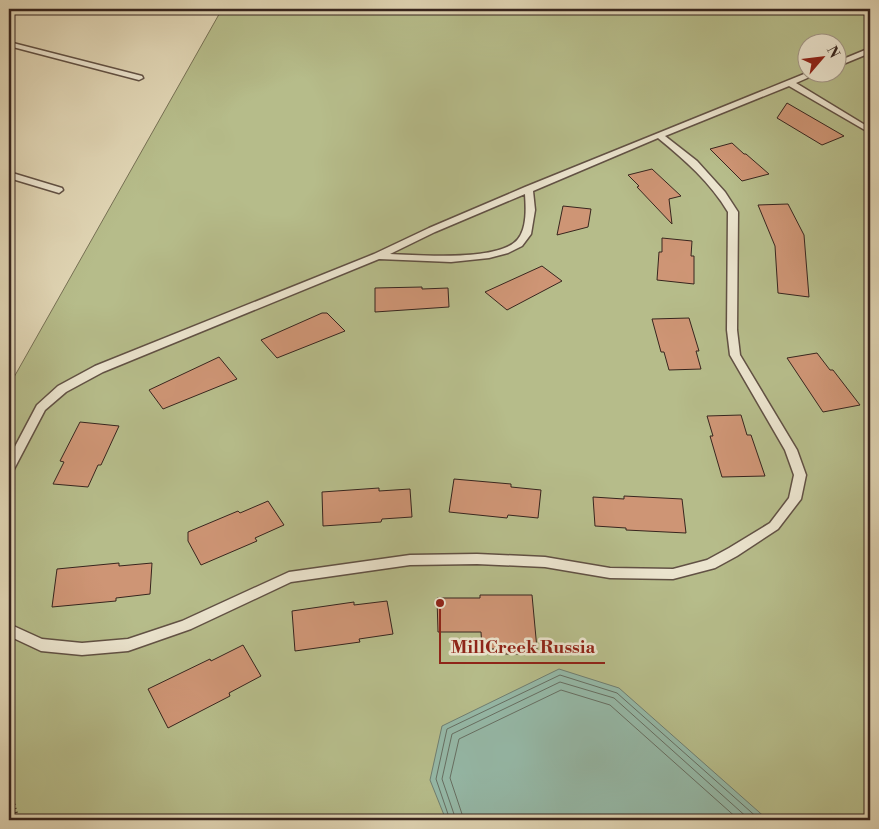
<svg xmlns="http://www.w3.org/2000/svg" width="879" height="829" font-family="'Libre Bodoni',serif">
	<rect width="100%" height="100%" fill="#e0d5b4"/>
	<filter id="stains"><feTurbulence type="fractalNoise" baseFrequency=".004" numOctaves="4"/><feColorMatrix values="0 0 0 0 .2 0 0 0 0 .09 0 0 0 0 .02 0 0 0 .5 -.17"/></filter>
	<radialGradient id="worn" r=".72"><stop offset=".6" stop-color="#630" stop-opacity="0"/><stop offset="1" stop-color="#630" stop-opacity=".3"/></radialGradient>
	<!-- green -->
	<path fill="#b6bc8a" stroke="#767054" fill-rule="evenodd" d="M 222,9 L 870,9 L 870,820 L 9,820 L 9,386 ZM 806,42 L 836,42 L 836,72 L 806,72 Z"/>
	<!-- water -->
	<path fill="#95b9a8" stroke="#6f7e71" d="M 559,669 L 619,688 L 768,820 L 446,820 L 430,780 L 442,726 Z"/>
	<g fill="none" stroke-linecap="round" stroke-linejoin="round">
		<!-- shore -->
		<path stroke="#666f63" stroke-width="1" d="M 450,820 L 436,779 L 447,729 L 560,675 L 617,693 L 760,820
			M 456,820 L 442,779 L 452,734 L 560,682 L 614,698 L 750,820
			M 464,820 L 450,778 L 459,739 L 561,690 L 610,705 L 739,820"/>
	</g>
	<!-- building -->
	<path fill="#ce9575" stroke="#37251e" d="M 787,103 L 844,136 L 822,145 L 777,118 Z
		M 732,143 L 744,154 L 746,154 L 769,174 L 742,181 L 710,149 Z
		M 652,169 L 681,196 L 669,199 L 672,224 L 637,187 L 639,186 L 628,175 Z
		M 788,204 L 804,235 L 809,297 L 778,293 L 775,246 L 758,205 Z
		M 563,206 L 591,209 L 588,227 L 557,235 Z
		M 662,238 L 692,241 L 691,256 L 694,256 L 694,284 L 657,280 L 659,252 L 662,252 Z
		M 542,266 L 562,281 L 507,310 L 485,292 Z
		M 422,287 L 422,289 L 448,288 L 449,307 L 375,312 L 375,288 Z
		M 322,313 L 327,313 L 345,331 L 277,358 L 261,340 Z
		M 689,318 L 699,351 L 696,351 L 701,369 L 669,370 L 664,352 L 661,352 L 652,319 Z
		M 817,353 L 830,370 L 833,370 L 860,405 L 823,412 L 787,358 Z
		M 219,357 L 237,379 L 163,409 L 149,390 Z
		M 741,415 L 747,435 L 751,435 L 765,476 L 722,477 L 710,436 L 713,436 L 707,416 Z
		M 80,422 L 119,426 L 101,465 L 98,465 L 88,487 L 53,484 L 64,462 L 60,461 Z
		M 454,479 L 511,484 L 511,487 L 541,490 L 538,518 L 508,515 L 507,518 L 449,512 Z
		M 379,488 L 379,491 L 410,489 L 412,517 L 382,519 L 381,522 L 323,526 L 322,492 Z
		M 624,496 L 682,499 L 686,533 L 626,530 L 626,528 L 595,526 L 593,497 L 624,499 Z
		M 268,501 L 284,525 L 255,538 L 257,541 L 201,565 L 188,541 L 188,532 L 238,511 L 240,513 Z
		M 119,563 L 119,566 L 152,563 L 150,594 L 116,598 L 116,601 L 52,607 L 57,569 Z
		M 480,595 L 532,595 L 537,649 L 519,649 L 519,654 L 494,654 L 494,649 L 482,649 L 481,632 L 438,632 L 437,598 L 480,598 Z
		M 387,601 L 393,634 L 359,639 L 360,642 L 295,651 L 292,611 L 354,602 L 354,605 Z
		M 243,645 L 261,676 L 229,693 L 230,696 L 168,728 L 148,689 L 210,659 L 211,661 Z"/>
	<g fill="none" stroke-linecap="round" stroke-linejoin="round">
		<!-- service casing -->
		<g stroke="#615144" stroke-width="3">
			<path id="service" d="M 9,42 L 142,76 L 143,78 L 139,80 L 9,46 Z
				M 870,48 L 870,53 L 836,67 L 836,62 Z
				M 809,72 L 821,72 L 796,83 L 870,128 L 870,133 L 789,86 L 665,136 L 697,161 L 725,192 L 738,212 L 737,330 L 740,355 L 797,450 L 806,475 L 801,499 L 778,529 L 737,556 L 715,568 L 673,579 L 610,578 L 545,567 L 477,564 L 410,565 L 291,582 L 191,629 L 128,651 L 82,655 L 41,651 L 9,636 L 9,624 L 42,639 L 82,643 L 128,639 L 182,621 L 289,572 L 410,555 L 477,554 L 545,557 L 610,568 L 673,569 L 707,560 L 729,548 L 770,523 L 789,498 L 794,475 L 785,450 L 730,355 L 727,330 L 728,212 C 710,182 685,160 658,138 L 533,191 L 535,210 L 531,234 L 522,246 L 508,253 L 489,258 L 451,262 L 379,259 L 103,372 L 66,392 L 45,410 L 13,471 L 9,472 L 9,458 L 37,405 L 58,386 L 95,366 L 374,254 L 429,228 L 525,187 ZM 525,194 C 526,208 527,228 518,239 C 500,262 417,255 390,254 L 435,232 Z
				M 9,172 L 62,188 L 63,190 L 59,193 L 9,178 Z"/>
		</g>
		<!-- path -->
		<path stroke="#37251e" stroke-width="4" stroke-dasharray="1 3" stroke-linecap="butt" d="M 9,789 L 18,820"/>
		<!-- service -->
		<use href="#service" fill="#ebe4ce" fill-rule="evenodd"/>
	</g>
	<!-- callouts -->
	<path fill="none" stroke="#8f2418" stroke-width="2" d="M440 603L440 663H605"/>
	<circle fill="#8f2418" stroke="#ebe4ce" stroke-width="2" cx="440" cy="603" r="5"/>
	<g font-size="18" text-anchor="middle" font-weight="bold" fill="#8f2418" stroke="#ebe4ce" stroke-width="5" stroke-linejoin="round" paint-order="stroke">
		<text x="523" y="653">MillCreek Russia</text>
	</g>
	<!-- margin -->
	<rect width="879" height="829" fill="none" stroke="#e0d5b4" stroke-width="30"/>
	<rect x="10" y="10" width="859" height="809" fill="none" stroke="#37251e" stroke-width="2.5"/>
	<rect x="15" y="15" width="849" height="799" fill="none" stroke="#37251e"/>
	<!-- north arrow -->
	<g transform="translate(822 58) rotate(62)"><circle r="24" fill="#ebe4ce" stroke="#a39888"/>
	<path d="M0-4L9 19L0 12L-9 19Z" fill="#8f2418"/>
	<text y="-8" font-size="14" font-weight="bold" text-anchor="middle" fill="#37251e">N</text>
	</g>
	<rect width="100%" height="100%" filter="url(#stains)"/>
	<rect width="100%" height="100%" fill="url(#worn)"/>
</svg>
